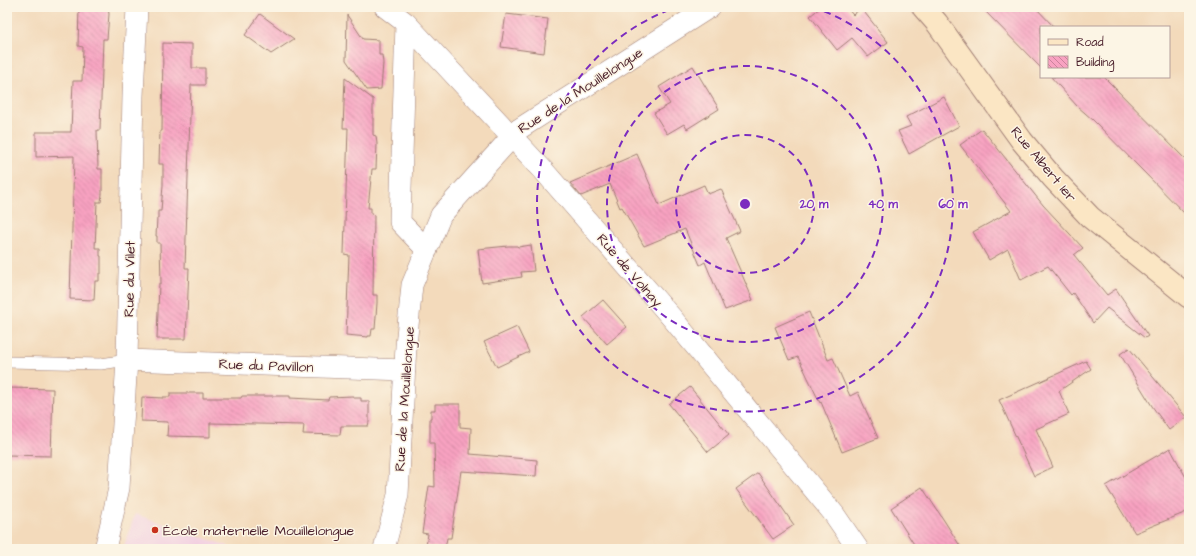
<svg xmlns="http://www.w3.org/2000/svg" width="1196" height="556" font-family="'Architects Daughter',sans-serif">
	<defs>
		<pattern id="building-back-hatch" width="6" height="6" patternUnits="userSpaceOnUse"><rect width="6" height="6" fill="#f8a2c1"/><path d="M-1 5l2 2M0 0l6 6M5-1l2 2" fill="none" stroke="#cb839d"/></pattern>
	</defs>
	<rect width="100%" height="100%" fill="#fcf5e5"/>
	<filter id="ink" filterUnits="userSpaceOnUse"><feTurbulence type="fractalNoise" baseFrequency=".025" numOctaves="2"/><feDisplacementMap in="SourceGraphic" scale="8" xChannelSelector="R" yChannelSelector="G"/><feConvolveMatrix kernelMatrix="1 2 1 2 8 2 1 2 1" color-interpolation-filters="sRGB"/></filter>
	<filter id="wash" filterUnits="userSpaceOnUse"><feTurbulence type="fractalNoise" baseFrequency=".012" numOctaves="4" result="noise"/><feDisplacementMap in="SourceGraphic" scale="16" xChannelSelector="R" yChannelSelector="G"/><feGaussianBlur stdDeviation="0.9" result="paint"/><feColorMatrix in="noise" values="0 0 0 0 0 0 0 0 0 0 0 0 0 0 0 0 0 1.4 0 .05"/><feComposite in="paint" operator="in"/></filter>
	<g filter="url(#wash)">
		<rect width="100%" height="100%" fill="#f3dabb"/>
		<!-- built -->
		<path fill="#f2cfe1" d="M 135,514 L 228,546 L 229,549 L 123,549 Z"/>
		<g id="blocks">
			<!-- building -->
			<path fill="url(#building-back-hatch)" d="M 79,7 L 108,7 L 109,14 L 107,39 L 103,39 L 100,130 L 97,130 L 98,169 L 102,169 L 102,194 L 101,202 L 97,202 L 95,248 L 100,248 L 100,256 L 101,256 L 101,274 L 99,274 L 99,281 L 95,281 L 94,300 L 70,299 L 74,156 L 36,157 L 36,132 L 71,132 L 73,81 L 82,81 L 83,47 L 78,46 Z
				M 821,7 L 846,7 L 853,15 L 861,8 L 888,42 L 868,57 L 852,38 L 837,50 L 810,16 Z
				M 981,7 L 1035,7 L 1054,27 L 1041,27 L 1041,68 Z
				M 260,14 L 294,39 L 271,54 L 245,35 Z
				M 506,14 L 548,19 L 544,53 L 501,47 Z
				M 347,15 L 363,39 L 379,40 L 379,55 L 382,55 L 383,63 L 381,89 L 367,90 L 346,60 Z
				M 163,43 L 192,44 L 192,68 L 205,68 L 205,85 L 191,85 L 185,268 L 189,268 L 186,339 L 157,339 L 159,283 L 161,283 L 160,243 L 157,243 L 157,236 L 156,236 L 157,218 L 158,218 L 158,211 L 161,211 L 163,185 L 163,164 L 159,164 L 160,131 L 162,131 Z
				M 693,66 L 719,109 L 687,129 L 684,124 L 667,134 L 654,113 L 670,104 L 659,87 Z
				M 1051,77 L 1104,77 L 1189,163 L 1189,218 L 1093,120 L 1077,106 Z
				M 345,78 L 373,99 L 373,135 L 376,136 L 377,144 L 376,169 L 372,169 L 368,208 L 371,208 L 371,214 L 374,215 L 373,295 L 377,295 L 377,303 L 375,329 L 372,329 L 371,336 L 368,336 L 368,337 L 346,335 L 349,255 L 344,254 L 348,128 L 343,128 Z
				M 944,97 L 959,126 L 909,154 L 898,131 L 911,126 L 906,117 Z
				M 982,129 L 1043,205 L 1083,248 L 1074,255 L 1107,295 L 1116,289 L 1148,336 L 1145,338 L 1107,308 L 1093,323 L 1073,293 L 1071,295 L 1048,266 L 1021,280 L 1008,249 L 989,260 L 973,232 L 1011,211 L 960,145 Z
				M 637,154 L 659,205 L 704,185 L 708,194 L 721,189 L 740,231 L 726,238 L 753,300 L 725,310 L 705,262 L 700,265 L 685,229 L 644,246 L 622,207 L 620,208 L 610,184 L 581,196 L 570,183 Z
				M 531,245 L 534,271 L 521,272 L 522,277 L 482,283 L 478,249 L 508,246 L 517,246 L 518,247 Z
				M 603,300 L 627,327 L 607,344 L 583,317 Z
				M 809,312 L 828,360 L 833,358 L 850,396 L 858,392 L 878,438 L 842,452 L 821,402 L 820,403 L 798,357 L 789,360 L 775,327 Z
				M 517,327 L 529,352 L 497,367 L 484,342 Z
				M 1129,348 L 1186,417 L 1169,430 L 1152,406 L 1120,354 Z
				M 1086,361 L 1091,369 L 1059,391 L 1069,414 L 1036,429 L 1053,467 L 1034,476 L 999,400 Z
				M 690,387 L 729,435 L 708,452 L 669,404 Z
				M 7,388 L 53,389 L 51,456 L 7,455 Z
				M 170,393 L 203,393 L 203,398 L 241,398 L 242,396 L 290,396 L 290,398 L 328,400 L 329,397 L 353,396 L 353,398 L 361,398 L 361,401 L 369,401 L 369,422 L 368,426 L 341,426 L 340,435 L 303,434 L 304,425 L 210,423 L 210,437 L 167,436 L 168,422 L 141,421 L 142,397 L 163,398 L 163,397 L 170,397 Z
				M 435,404 L 460,404 L 460,427 L 471,428 L 470,454 L 537,460 L 536,476 L 461,471 L 451,538 L 447,538 L 445,549 L 426,546 L 428,534 L 422,533 L 429,486 L 435,487 L 434,443 L 430,443 L 430,418 L 431,418 L 431,410 L 435,410 Z
				M 1170,448 L 1189,483 L 1189,511 L 1135,533 L 1106,486 Z
				M 758,473 L 794,525 L 773,539 L 736,489 Z
				M 922,487 L 945,522 L 962,549 L 917,549 L 891,508 Z"/>
		</g>
	</g>
	<g filter="url(#ink)">
		<use href="#blocks" fill-opacity="0" stroke="#9e7c73" stroke-width="1"/>
		<g fill="none" stroke-linecap="round" stroke-linejoin="round">
			<!-- service casing -->
			<g stroke="#9e7c73" stroke-width="12">
				<path id="service" d="M 7,362 L 101,364 L 127,360"/>
			</g>
			<!-- minor casing -->
			<g stroke="#9e7c73" stroke-width="22">
				<path id="minor" d="M 385,7 L 406,23 L 543,170 L 672,318 L 834,514 L 858,549
					M 406,23 L 400,222 L 427,250
					M 127,360 L 405,370
					M 105,549 L 119,488 L 127,360 L 133,96 L 137,7
					M 384,549 L 398,495 L 406,346 L 412,285 L 441,215 L 519,129 L 710,7"/>
			</g>
			<!-- secondary casing -->
			<g stroke="#9e7c73" stroke-width="24">
				<path id="secondary" d="M 923,7 L 937,23 L 1022,141 L 1053,178 L 1090,217 L 1189,297"/>
			</g>
			<!-- service -->
			<use href="#service" stroke="#fff" stroke-width="11"/>
			<!-- minor -->
			<use href="#minor" stroke="#fff" stroke-width="21"/>
			<!-- secondary -->
			<use href="#secondary" stroke="#fbe6c4" stroke-width="22"/>
		</g>
	</g>
	<!-- distance rings -->
	<g fill="none" stroke="#7b2cbf" stroke-width="2" stroke-dasharray="7 5">
		<circle cx="745" cy="204" r="69"/>
		<circle cx="745" cy="204" r="138"/>
		<path d="M813 7A208 208 0 1 1 677 7"/>
	</g>
	<!-- markers -->
	<circle fill="#c8321e" stroke="#fcf5e5" stroke-width="1.5" cx="155" cy="530" r="4"/>
	<g text-anchor="middle" stroke-width="3" stroke-linejoin="round" paint-order="stroke">
		<!-- street labels -->
		<g font-size="14" fill="#4a1f2b" stroke="#fcf5e5">
			<text transform="translate(580 90) rotate(-33)" y="5">Rue de la Mouillelongue</text>
			<text transform="translate(1044 164) rotate(50)" y="5">Rue Albert 1er</text>
			<text transform="translate(630 270) rotate(49)" y="5">Rue de Volnay</text>
			<text transform="translate(129 279) rotate(-89)" y="5">Rue du Vilet</text>
			<text transform="translate(266 365) rotate(2)" y="5">Rue du Pavillon</text>
			<text transform="translate(404 399) rotate(-86)" y="5">Rue de la Mouillelongue</text>
		</g>
		<!-- poi labels -->
		<g font-size="14" fill="#4a1f2b" stroke="#fcf5e5" text-anchor="start">
			<text x="163" y="535">École maternelle Mouillelongue</text>
		</g>
	</g>
	<circle cx="745" cy="204" r="6" fill="#7b2cbf" stroke="#fcf5e5" stroke-width="2"/>
	<g font-size="12" text-anchor="middle" font-weight="bold" fill="#7b2cbf" stroke="#fcf5e5" stroke-width="3" stroke-linejoin="round" paint-order="stroke">
		<text x="814" y="208">20 m</text>
		<text x="883" y="208">40 m</text>
		<text x="953" y="208">60 m</text>
	</g>
	<!-- margin -->
	<rect width="1196" height="556" fill="none" stroke="#fcf5e5" stroke-width="24"/>
	<!-- legend -->
	<rect x="1040" y="26" width="130" height="52" fill="#fcf5e5" stroke="#b59f9b"/>
	<rect x="1048" y="39" width="20" height="6" fill="#fbe6c4" stroke="#b59f9b"/>
	<text x="1076" y="46" font-size="12" fill="#4a1f2b">Road</text>
	<rect x="1048" y="56" width="20" height="12" fill="url(#building-back-hatch)" stroke="#b59f9b"/>
	<text x="1076" y="66" font-size="12" fill="#4a1f2b">Building</text>
</svg>
